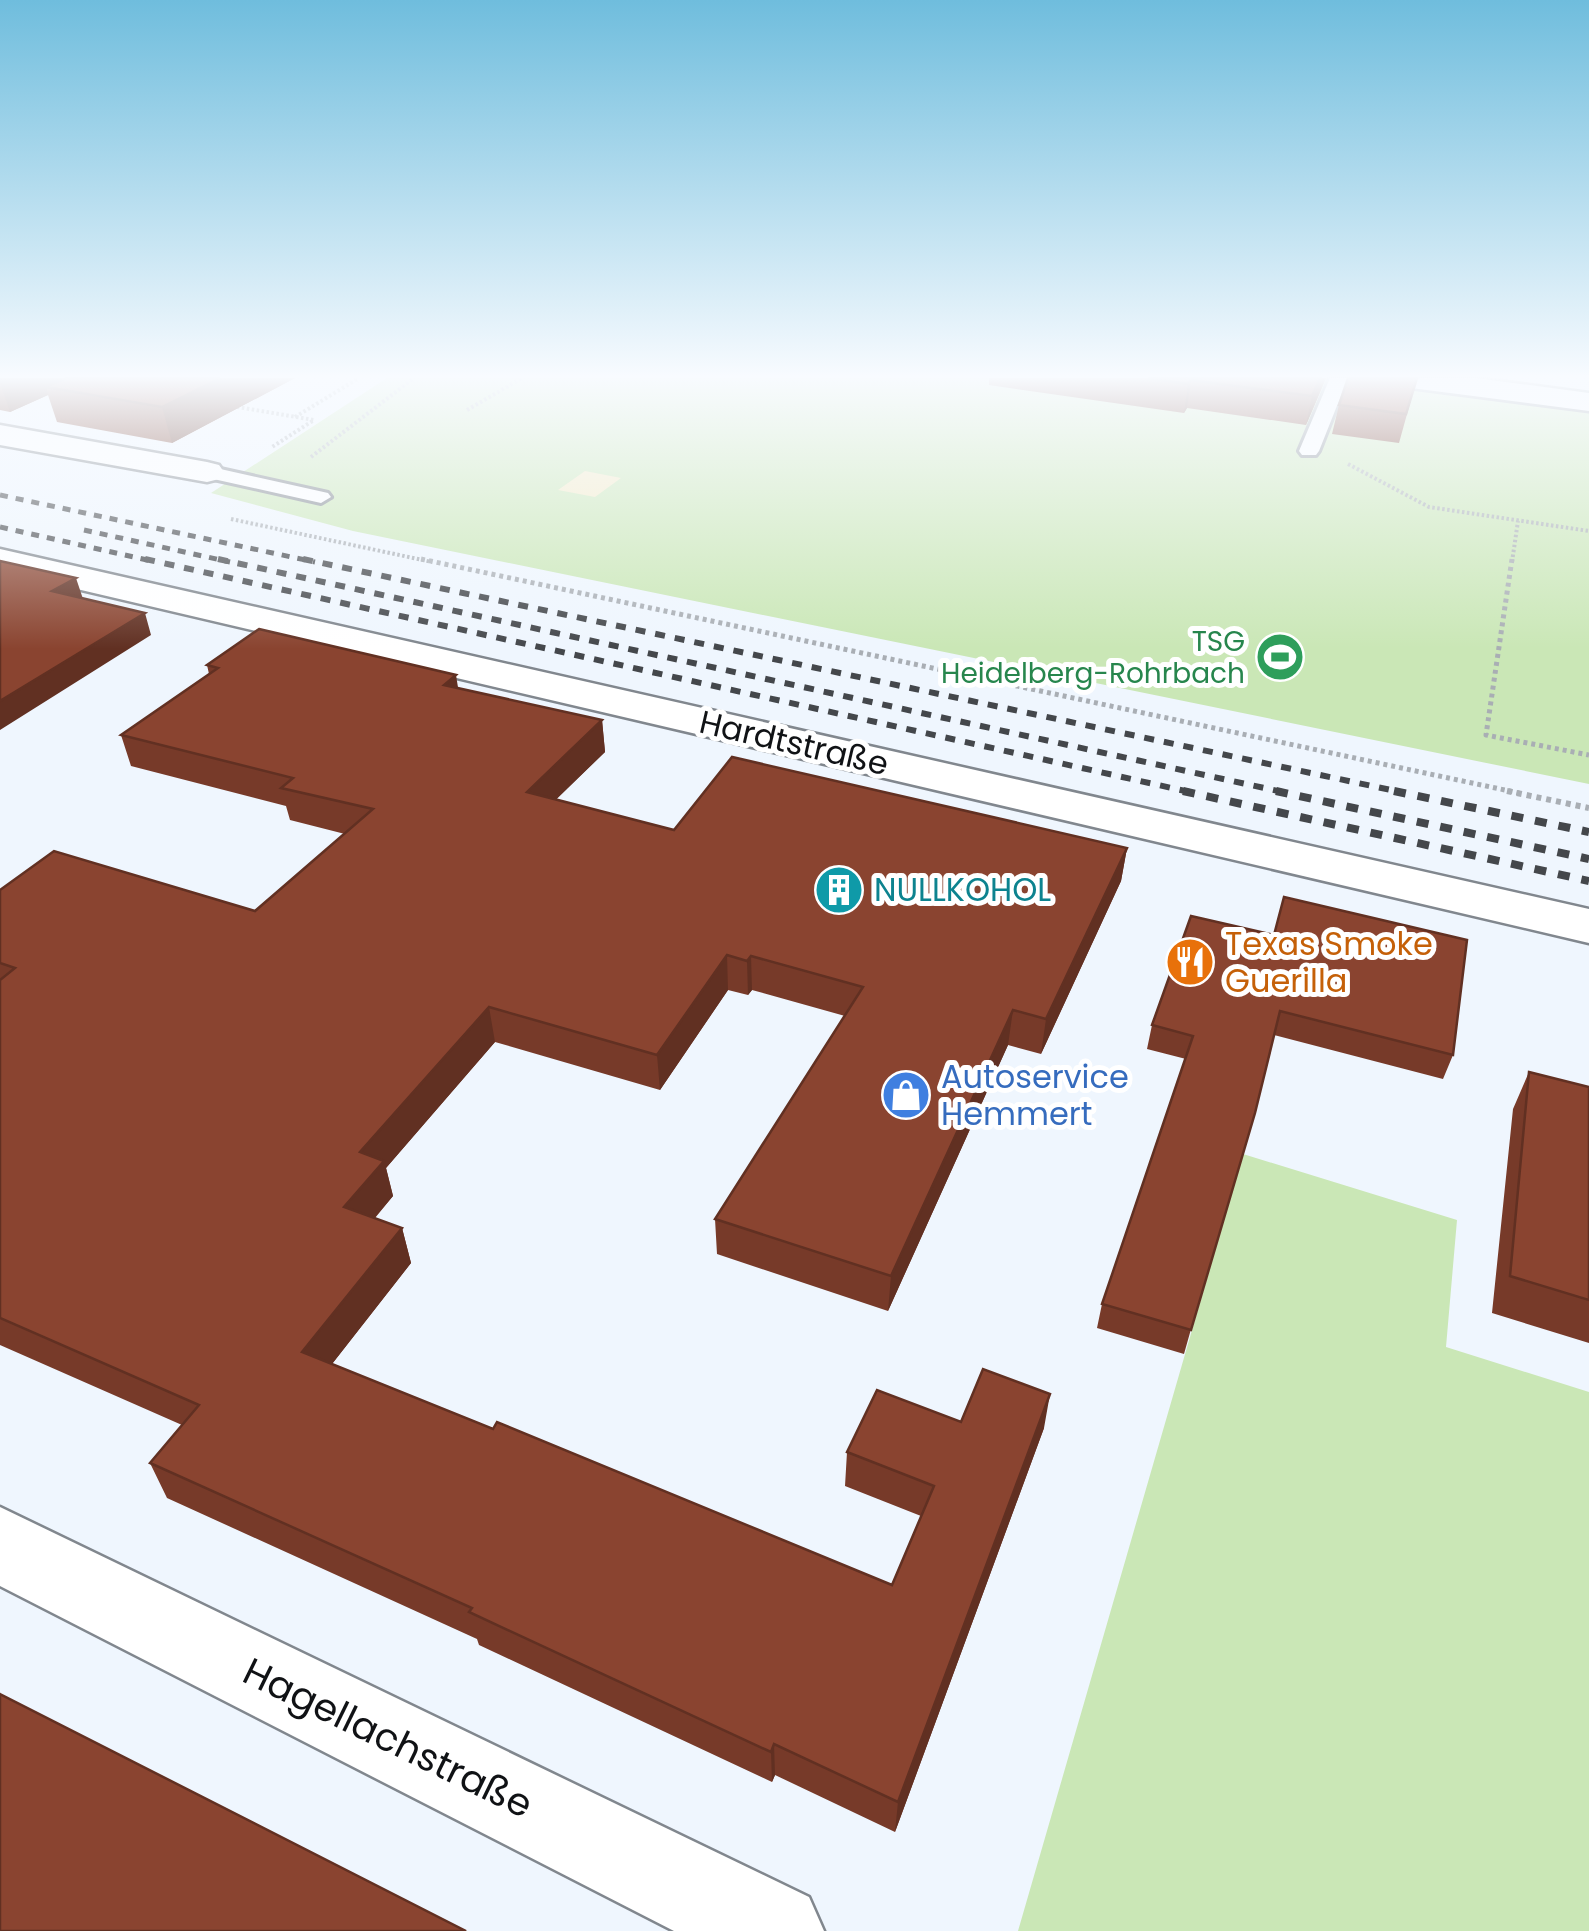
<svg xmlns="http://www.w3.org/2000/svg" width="1589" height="1931" font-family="Poppins,sans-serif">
	<rect width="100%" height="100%" fill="#eff6fe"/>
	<!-- green -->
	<path fill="#cae7b6" d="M 387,378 L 1341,378 L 1589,411 L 1589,784 L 353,531 L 211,493 Z
		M 1243,1154 L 1457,1220 L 1446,1347 L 1589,1392 L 1589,1931 L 1018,1931 Z"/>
	<!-- sand -->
	<path fill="#f5ebc6" d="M 585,471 L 621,478 L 595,497 L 558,490 Z"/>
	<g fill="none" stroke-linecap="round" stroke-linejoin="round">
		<!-- service casing -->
		<g stroke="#81878e" stroke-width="6">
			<path id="service" d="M 1330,378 L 1348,378 L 1319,451 L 1316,455 L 1302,455 L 1299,451 Z
				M 207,466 L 328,493 L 331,497 L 321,503 L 200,476 L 197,472 Z"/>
		</g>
		<!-- minor casing -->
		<g stroke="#81878e" stroke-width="5">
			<path id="minor" d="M 1389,378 L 1476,378 L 1589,393 L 1589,411 L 1403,387 Z
				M 0,425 L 207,462 L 219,465 L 224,472 L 219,479 L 207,482 L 0,445 Z
				M 0,549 L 1589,909 L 1589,943 L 0,571 Z
				M 0,1507 L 809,1897 L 824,1931 L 674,1931 L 0,1586 Z"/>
		</g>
		<!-- path-far2 -->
		<path stroke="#a9aeb4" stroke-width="4" stroke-dasharray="2.5 2.5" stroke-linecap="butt" d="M 232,406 L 314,420 L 272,447
			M 467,410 L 522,378
			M 295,417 L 359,378
			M 311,457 L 414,378
			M 1348,464 L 1429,507 L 1589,531
			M 231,519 L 432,562
			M 1512,562 L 1518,521"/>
		<!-- path-far1 -->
		<path stroke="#a9aeb4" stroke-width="5" stroke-dasharray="4 4" stroke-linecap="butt" d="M 421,559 L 1519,793
			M 1512,559 L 1486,735 L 1589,755"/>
		<!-- path -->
		<path stroke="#a9aeb4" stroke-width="6" stroke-dasharray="5 5" stroke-linecap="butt" d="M 1507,791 L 1589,808"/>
		<!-- service -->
		<use href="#service" fill="#fff" fill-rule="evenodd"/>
		<!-- minor -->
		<use href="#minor" fill="#fff" fill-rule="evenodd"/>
		<!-- rail-far2 -->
		<path stroke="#44474b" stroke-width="5" stroke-dasharray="8 8" stroke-linecap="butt" d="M 0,495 L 315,562
			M 0,527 L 156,562
			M 84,530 L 230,562"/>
		<!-- rail-far1 -->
		<path stroke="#44474b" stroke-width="6" stroke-dasharray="10 10" stroke-linecap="butt" d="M 145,559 L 1194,793
			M 218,559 L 1287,793
			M 303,559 L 1405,793"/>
		<!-- rail -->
		<path stroke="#44474b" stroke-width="8" stroke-dasharray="12 12" stroke-linecap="butt" d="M 1183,791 L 1589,881
			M 1276,791 L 1589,859
			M 1394,791 L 1589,832"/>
	</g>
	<!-- wall -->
	<path fill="#773a29" d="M 0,378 L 295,378 L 172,443 L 57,422 L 48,395 L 10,412 L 0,410 Z
		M 989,378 L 1326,378 L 1306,425 L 1187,408 L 1184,413 L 989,385 Z
		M 1417,378 L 1399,443 L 1332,434 L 1339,405 Z
		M 207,665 L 458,688 L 602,720 L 605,752 L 556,799 L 674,830 L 1127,848 L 1121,881 L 1041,1054 L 1008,1045 L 888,1311 L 717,1254 L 715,1219 L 845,1016 L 752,990 L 748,995 L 728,990 L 660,1090 L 495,1042 L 386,1168 L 393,1196 L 375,1218 L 402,1228 L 411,1263 L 332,1364 L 493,1429 L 892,1585 L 921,1516 L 845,1486 L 847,1452 L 961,1422 L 1044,1428 L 895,1832 L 775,1775 L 772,1782 L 479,1645 L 477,1639 L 167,1498 L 150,1463 L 182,1425 L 0,1345 L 0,890 L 255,911 L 345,834 L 290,820 L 286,806 L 131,766 L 121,735 L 209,674 Z
		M 1191,916 L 1453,1055 L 1443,1079 L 1274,1035 L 1184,1354 L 1097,1328 L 1102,1304 L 1186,1059 L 1147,1049 L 1152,1025 Z
		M 1529,1072 L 1589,1087 L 1589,1343 L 1492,1313 L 1513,1109 Z"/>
	<!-- shaded-wall -->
	<path fill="#613022" d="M 0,378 L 85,378 L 46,387 L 48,395 L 10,412 L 0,383 Z
		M 220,378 L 295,378 L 172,443 L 162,407 Z
		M 1320,378 L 1326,378 L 1306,425 L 1312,396 Z
		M 1191,380 L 1187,408 L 1184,413 L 1188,384 Z
		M 76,578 L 83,599 L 52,591 Z
		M 145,613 L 151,635 L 0,730 L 0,701 Z
		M 456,675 L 461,706 L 444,685 Z
		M 602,720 L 605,752 L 531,824 L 527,792 Z
		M 1127,848 L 1121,881 L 1041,1054 L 1046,1019 Z
		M 727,955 L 728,990 L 660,1090 L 657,1055 Z
		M 751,956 L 752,990 L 748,995 L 747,961 Z
		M 489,1007 L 495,1042 L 386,1168 L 393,1196 L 354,1242 L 344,1207 L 360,1152 Z
		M 1013,1010 L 1008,1045 L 888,1311 L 891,1276 Z
		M 402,1228 L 411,1263 L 314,1387 L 302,1352 Z
		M 1050,1394 L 1044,1428 L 895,1832 L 898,1802 Z
		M 774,1744 L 775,1775 L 772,1782 L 771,1752 Z"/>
	<!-- building -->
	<path fill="#8a4430" stroke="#613022" stroke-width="2.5" d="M 66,378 L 220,378 L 162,407 L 46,387 Z
		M 1148,378 L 1320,378 L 1312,396 L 1191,380 L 1188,384 Z
		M 1348,378 L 1417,378 L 1406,414 L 1339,405 Z
		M 0,561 L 76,578 L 52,591 L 145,613 L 0,701 Z
		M 259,629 L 456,675 L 444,685 L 602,720 L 527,792 L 674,830 L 732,757 L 1127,848 L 1046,1019 L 1013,1010 L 891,1276 L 715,1219 L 863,987 L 751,956 L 747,961 L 727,955 L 657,1055 L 489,1007 L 360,1152 L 384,1161 L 344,1207 L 402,1228 L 302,1352 L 493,1429 L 497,1422 L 892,1585 L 934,1486 L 847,1452 L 877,1390 L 961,1422 L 983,1369 L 1050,1394 L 898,1802 L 774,1744 L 771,1752 L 469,1612 L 472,1608 L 150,1463 L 199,1405 L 0,1318 L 0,980 L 15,968 L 0,963 L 0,890 L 54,851 L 255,911 L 373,809 L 281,788 L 293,778 L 121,735 L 218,668 L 207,665 Z
		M 1284,897 L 1467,940 L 1453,1055 L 1280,1011 L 1255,1113 L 1191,1330 L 1102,1304 L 1193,1036 L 1152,1025 L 1191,916 L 1274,935 Z
		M 1529,1072 L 1589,1087 L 1589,1300 L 1510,1276 Z
		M 0,1694 L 466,1931 L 0,1931 Z"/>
	<!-- sky -->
	<linearGradient id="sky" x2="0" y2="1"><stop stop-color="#6fbddd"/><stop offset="0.58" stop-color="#f8fbff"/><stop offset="1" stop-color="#f8fbff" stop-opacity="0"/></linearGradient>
	<rect width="1589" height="649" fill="url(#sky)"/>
	<!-- icons -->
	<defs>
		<g id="stadium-disc" transform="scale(2.5)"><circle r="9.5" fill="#2e9e5b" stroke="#fff"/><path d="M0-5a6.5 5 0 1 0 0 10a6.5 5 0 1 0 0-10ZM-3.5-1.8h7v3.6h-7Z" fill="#fff"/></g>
		<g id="building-disc" transform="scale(2.5)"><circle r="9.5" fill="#0f9aa8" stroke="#fff"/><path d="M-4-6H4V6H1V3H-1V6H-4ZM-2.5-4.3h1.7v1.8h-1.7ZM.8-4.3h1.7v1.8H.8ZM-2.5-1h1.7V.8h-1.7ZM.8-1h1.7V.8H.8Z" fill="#fff"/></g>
		<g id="restaurant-disc" transform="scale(2.5)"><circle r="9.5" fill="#e8710a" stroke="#fff"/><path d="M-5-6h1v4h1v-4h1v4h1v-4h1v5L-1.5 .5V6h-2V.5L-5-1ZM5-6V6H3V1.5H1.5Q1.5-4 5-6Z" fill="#fff"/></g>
		<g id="shop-disc" transform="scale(2.5)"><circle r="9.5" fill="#3f7fe0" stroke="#fff"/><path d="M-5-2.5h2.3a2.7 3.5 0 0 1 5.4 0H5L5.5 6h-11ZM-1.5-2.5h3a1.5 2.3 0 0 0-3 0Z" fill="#fff"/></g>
	</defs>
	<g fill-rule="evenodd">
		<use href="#stadium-disc" x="1280" y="657"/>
		<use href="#building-disc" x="839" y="890"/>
		<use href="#restaurant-disc" x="1190" y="962"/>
		<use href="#shop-disc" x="906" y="1095"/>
	</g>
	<g text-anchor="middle" stroke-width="10" stroke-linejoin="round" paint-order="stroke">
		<!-- far-leisure labels -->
		<g font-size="28" fill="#27864d" stroke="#fff" text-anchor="end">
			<text x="1245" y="651">TSG<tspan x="1245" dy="32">Heidelberg-Rohrbach</tspan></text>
		</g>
		<!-- street labels -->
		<g font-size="32" fill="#101215" stroke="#fff">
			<text transform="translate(794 743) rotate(13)" y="11">Hardtstraße</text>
		</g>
		<!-- culture labels -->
		<g font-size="32" fill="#0d838f" stroke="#fff" text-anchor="start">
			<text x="874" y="901">NULLKOHOL</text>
		</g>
		<!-- food labels -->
		<g font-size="32" fill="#c56008" stroke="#fff" text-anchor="start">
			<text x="1225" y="955">Texas Smoke<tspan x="1225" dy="37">Guerilla</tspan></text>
		</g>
		<!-- shop labels -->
		<g font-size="32" fill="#366cbe" stroke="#fff" text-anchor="start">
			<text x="941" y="1088">Autoservice<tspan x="941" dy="37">Hemmert</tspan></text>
		</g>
		<!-- near-street labels -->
		<g font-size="38" fill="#101215" stroke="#fff">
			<text transform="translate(388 1738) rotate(26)" y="13">Hagellachstraße</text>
		</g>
	</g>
</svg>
